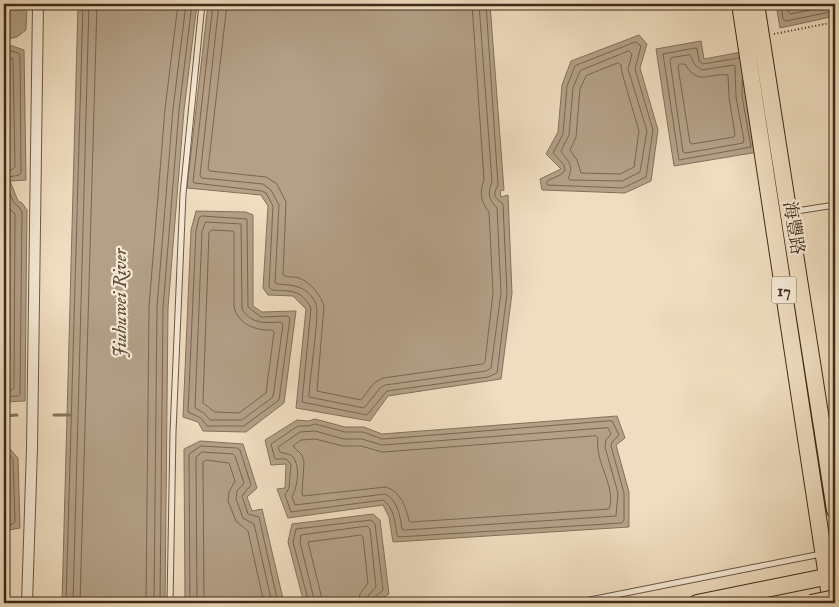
<svg xmlns="http://www.w3.org/2000/svg" width="839" height="607" font-family="'IM FELL English','Noto Serif TC',serif">
	<rect width="100%" height="100%" fill="#efddbf"/>
	<filter id="stains"><feTurbulence type="fractalNoise" baseFrequency=".004" numOctaves="4"/><feColorMatrix values="0 0 0 0 .2 0 0 0 0 .09 0 0 0 0 .02 0 0 0 .5 -.17"/></filter>
	<radialGradient id="worn" r=".72"><stop offset=".6" stop-color="#630" stop-opacity="0"/><stop offset="1" stop-color="#630" stop-opacity=".3"/></radialGradient>
	<!-- water -->
	<path fill="#b3a087" stroke="#84715b" d="M 4,4 L 27,4 L 26,30 L 17,37 L 4,40 Z
		M 78,4 L 197,4 L 184,110 L 168,308 L 165,603 L 62,603 Z
		M 208,4 L 490,4 L 504,190 L 500,191 L 501,197 L 508,195 L 512,293 L 501,379 L 388,396 L 370,421 L 296,408 L 306,309 L 293,296 L 268,295 L 263,288 L 268,206 L 261,195 L 187,188 Z
		M 776,4 L 835,4 L 835,16 L 780,28 Z
		M 639,35 L 647,44 L 640,68 L 658,130 L 651,181 L 625,193 L 542,190 L 540,179 L 561,169 L 546,154 L 558,132 L 562,85 L 571,61 Z
		M 701,41 L 704,59 L 747,51 L 758,152 L 674,166 L 656,49 Z
		M 7,44 L 24,50 L 26,180 L 10,181 L 18,201 L 22,203 L 27,210 L 25,401 L 4,402 L 4,45 Z
		M 196,211 L 246,212 L 253,215 L 253,306 L 262,312 L 296,311 L 284,403 L 246,432 L 203,431 L 198,422 L 183,417 L 191,230 Z
		M 617,416 L 625,438 L 616,445 L 629,492 L 629,527 L 393,542 L 389,517 L 383,505 L 288,518 L 277,489 L 285,488 L 286,464 L 271,465 L 265,440 L 297,420 L 308,421 L 315,419 L 345,427 L 364,427 L 382,434 Z
		M 4,439 L 6,439 L 9,448 L 18,458 L 20,528 L 4,531 Z
		M 200,441 L 243,444 L 257,488 L 247,497 L 252,511 L 262,509 L 284,603 L 185,603 L 184,449 Z
		M 373,514 L 380,520 L 389,594 L 376,602 L 304,603 L 288,542 L 292,524 Z"/>
	<g fill="none" stroke-linecap="round" stroke-linejoin="round">
		<!-- shore -->
		<path stroke="#786650" stroke-width="1" d="M 213,4 L 193,182 L 195,183 L 262,191 L 266,193 L 273,206 L 269,287 L 272,290 C 290,291 301,289 311,308 L 302,402 L 367,415 L 387,391 L 488,377 L 497,373 L 507,293 L 503,204 C 495,197 492,196 498,185 L 486,4
			M 219,4 L 200,176 L 202,178 L 263,184 L 271,190 L 279,205 L 275,283 L 277,284 C 294,285 308,286 316,304 C 320,314 309,381 309,397 L 364,408 L 380,388 L 385,385 L 486,371 L 491,368 L 501,293 L 497,208 C 489,200 487,193 492,182 L 479,4
			M 227,4 L 208,169 L 210,171 L 266,177 L 277,184 L 286,202 L 283,275 C 288,278 293,276 299,278 C 310,282 321,295 324,306 L 317,391 L 361,400 L 374,383 L 383,378 L 483,364 L 485,362 L 493,293 L 489,212 C 481,202 479,193 484,180 L 472,4
			M 781,4 L 783,19 L 786,21 L 835,11
			M 787,4 L 788,12 L 791,14 L 835,5
			M 636,42 L 641,46 L 635,69 L 653,130 L 646,177 L 623,188 L 547,185 L 547,181 L 562,174 L 565,170 L 564,165 L 553,153 L 563,134 L 567,86 L 575,66 Z
			M 4,49 L 18,53 L 20,55 L 21,173 L 19,175 L 9,177 L 5,182 L 14,203 L 19,207 L 22,212 L 20,394 L 18,396 L 4,397
			M 629,51 L 632,54 L 628,69 L 647,131 L 640,172 L 622,181 L 570,180 L 568,178 C 575,165 567,161 561,151 L 569,135 L 573,88 L 580,71 Z
			M 690,55 L 695,65 L 702,70 L 733,65 L 735,66 L 736,97 L 744,140 L 743,143 L 686,153 L 683,152 L 670,61 L 671,58 Z
			M 4,56 L 12,58 L 13,60 L 15,167 L 13,169 L 4,172
			M 739,58 L 703,64 L 699,61 L 697,49 L 695,48 L 663,54 L 679,160 L 751,147 L 742,96 L 742,80
			M 4,63 L 6,66 L 7,161 L 4,164
			M 618,63 L 621,65 L 622,73 L 639,131 L 634,167 L 620,174 L 581,173 L 577,160 L 570,150 L 576,137 L 580,89 L 586,76 Z
			M 680,64 L 685,64 C 699,87 709,72 728,75 L 729,98 L 735,134 L 734,137 L 692,144 L 690,143 L 678,67 Z
			M 4,196 L 8,207 L 15,214 L 14,388 L 12,390 L 4,391
			M 4,213 L 8,218 L 6,381 L 4,384
			M 202,216 L 247,219 L 248,307 L 261,317 L 287,316 L 290,318 L 279,400 L 244,426 L 207,426 L 201,418 L 188,412 L 196,231 L 199,218 Z
			M 206,222 L 241,224 L 242,309 C 250,324 266,323 280,322 L 283,324 L 273,397 L 242,420 L 210,420 L 204,413 L 195,408 L 202,232 Z
			M 212,230 L 232,231 L 234,232 L 234,306 C 237,324 256,331 272,330 L 274,332 L 266,393 L 239,413 L 215,412 L 203,403 L 209,233 Z
			M 612,421 L 619,435 L 612,442 L 611,446 L 624,493 L 624,520 L 622,523 L 398,537 L 397,535 C 395,523 394,507 383,500 L 291,512 L 285,495 L 289,488 L 291,464 L 286,459 L 275,459 L 271,444 L 298,426 L 308,426 L 315,424 L 345,432 L 363,432 L 382,439 Z
			M 608,428 L 611,434 L 606,440 L 605,447 L 618,493 L 616,516 L 405,530 L 402,529 C 400,516 398,500 385,494 L 295,505 L 292,497 C 298,486 301,463 291,455 L 280,452 L 278,447 L 300,432 L 315,431 L 344,439 L 362,439 L 382,445 Z
			M 596,436 L 598,438 C 594,461 617,488 609,509 L 411,522 L 409,521 C 406,507 401,492 386,487 L 303,496 L 302,494 L 304,462 L 302,455 L 293,446 L 301,440 L 315,439 L 343,446 L 361,446 L 382,452 Z
			M 4,447 L 13,460 L 15,522 L 13,524 L 4,526
			M 4,459 L 7,463 L 9,516 L 4,519
			M 66,603 L 83,4
			M 73,603 L 89,4
			M 80,603 L 97,4
			M 146,603 L 149,307 L 165,109 L 178,4
			M 154,603 L 157,307 L 173,109 L 186,4
			M 160,603 L 163,308 L 179,110 L 192,4
			M 190,603 L 189,454 L 201,446 L 237,448 L 240,450 L 251,485 L 242,496 L 248,514 L 259,517 L 278,603
			M 197,603 L 196,457 L 202,452 L 233,454 L 235,456 L 244,483 L 237,491 L 236,499 L 243,518 L 254,524 L 272,603
			M 204,603 L 203,462 L 206,460 L 229,463 L 235,481 L 229,492 L 228,501 L 236,521 L 248,531 L 264,603
			M 309,603 L 293,542 L 296,529 L 371,520 L 375,524 L 383,590 L 374,598 L 372,603
			M 315,603 L 300,542 L 301,535 L 367,526 L 370,529 L 376,587 L 368,596 L 366,603
			M 323,603 L 308,542 L 361,535 L 363,537 L 368,583 L 360,594 L 358,603"/>
		<!-- stream -->
		<path stroke="#84715b" stroke-width="3" d="M 54,415 L 71,415
			M 4,416 L 17,415"/>
		<!-- service casing -->
		<g stroke="#6a5843" stroke-width="7">
			<path id="service" d="M 790,212 L 835,205
				M 170,603 L 173,432 L 183,194 L 202,4
				M 575,603 L 821,554"/>
		</g>
		<!-- minor casing -->
		<g stroke="#6a5843" stroke-width="12">
			<path id="minor" d="M 27,603 L 32,448 L 38,4"/>
		</g>
		<!-- primary casing -->
		<g stroke="#3e2b1a" stroke-width="18">
			<path id="primary" d="M 740,4 L 831,603
				M 756,4 L 835,510"/>
		</g>
		<!-- trunk casing -->
		<g stroke="#3e2b1a" stroke-width="18">
			<path id="trunk" d="M 697,603 L 835,575"/>
		</g>
		<!-- path -->
		<path stroke="#3e2b1a" stroke-width="2" stroke-dasharray="1 2.5" stroke-linecap="butt" d="M 774,34 L 835,22"/>
		<!-- service -->
		<use href="#service" stroke="#f5e9d5" stroke-width="5"/>
		<!-- minor -->
		<use href="#minor" stroke="#f5e9d5" stroke-width="10"/>
		<!-- primary -->
		<use href="#primary" stroke="#efddbf" stroke-width="16"/>
		<!-- trunk -->
		<use href="#trunk" stroke="#efddbf" stroke-width="16"/>
		<!-- trunk-bridge casing -->
		<g stroke="#3e2b1a" stroke-width="18" stroke-linecap="butt">
			<path id="trunk-bridge" d="M 811,603 L 835,598"/>
		</g>
		<!-- trunk-bridge -->
		<use href="#trunk-bridge" stroke="#efddbf" stroke-width="16"/>
	</g>
	<g text-anchor="middle" stroke-width="4.5" stroke-linejoin="round" paint-order="stroke">
		<!-- shield labels -->
		<rect fill="#f5e9d5" stroke="#756452" stroke-width="1" x="771.5" y="276.5" width="25" height="27" rx="4"/>
		<g font-size="16" font-weight="bold" fill="#3e2b1a">
			<text x="784" y="296">17</text>
		</g>
		<!-- street labels -->
		<g font-size="18" fill="#3e2b1a" stroke="#f5e9d5">
			<text transform="translate(794 228) rotate(81)" y="6">海豐路</text>
		</g>
		<!-- water labels -->
		<g font-size="19" font-style="italic" fill="#614e3b" stroke="#f5e9d5">
			<text transform="translate(119 303) rotate(-90)" y="7">Jiuhuwei River</text>
		</g>
	</g>
	<!-- margin -->
	<rect width="839" height="607" fill="none" stroke="#efddbf" stroke-width="20"/>
	<rect x="5" y="5" width="829" height="597" fill="none" stroke="#3e2b1a" stroke-width="2.5"/>
	<rect x="10" y="10" width="819" height="587" fill="none" stroke="#3e2b1a"/>
	<rect width="100%" height="100%" filter="url(#stains)"/>
	<rect width="100%" height="100%" fill="url(#worn)"/>
</svg>
